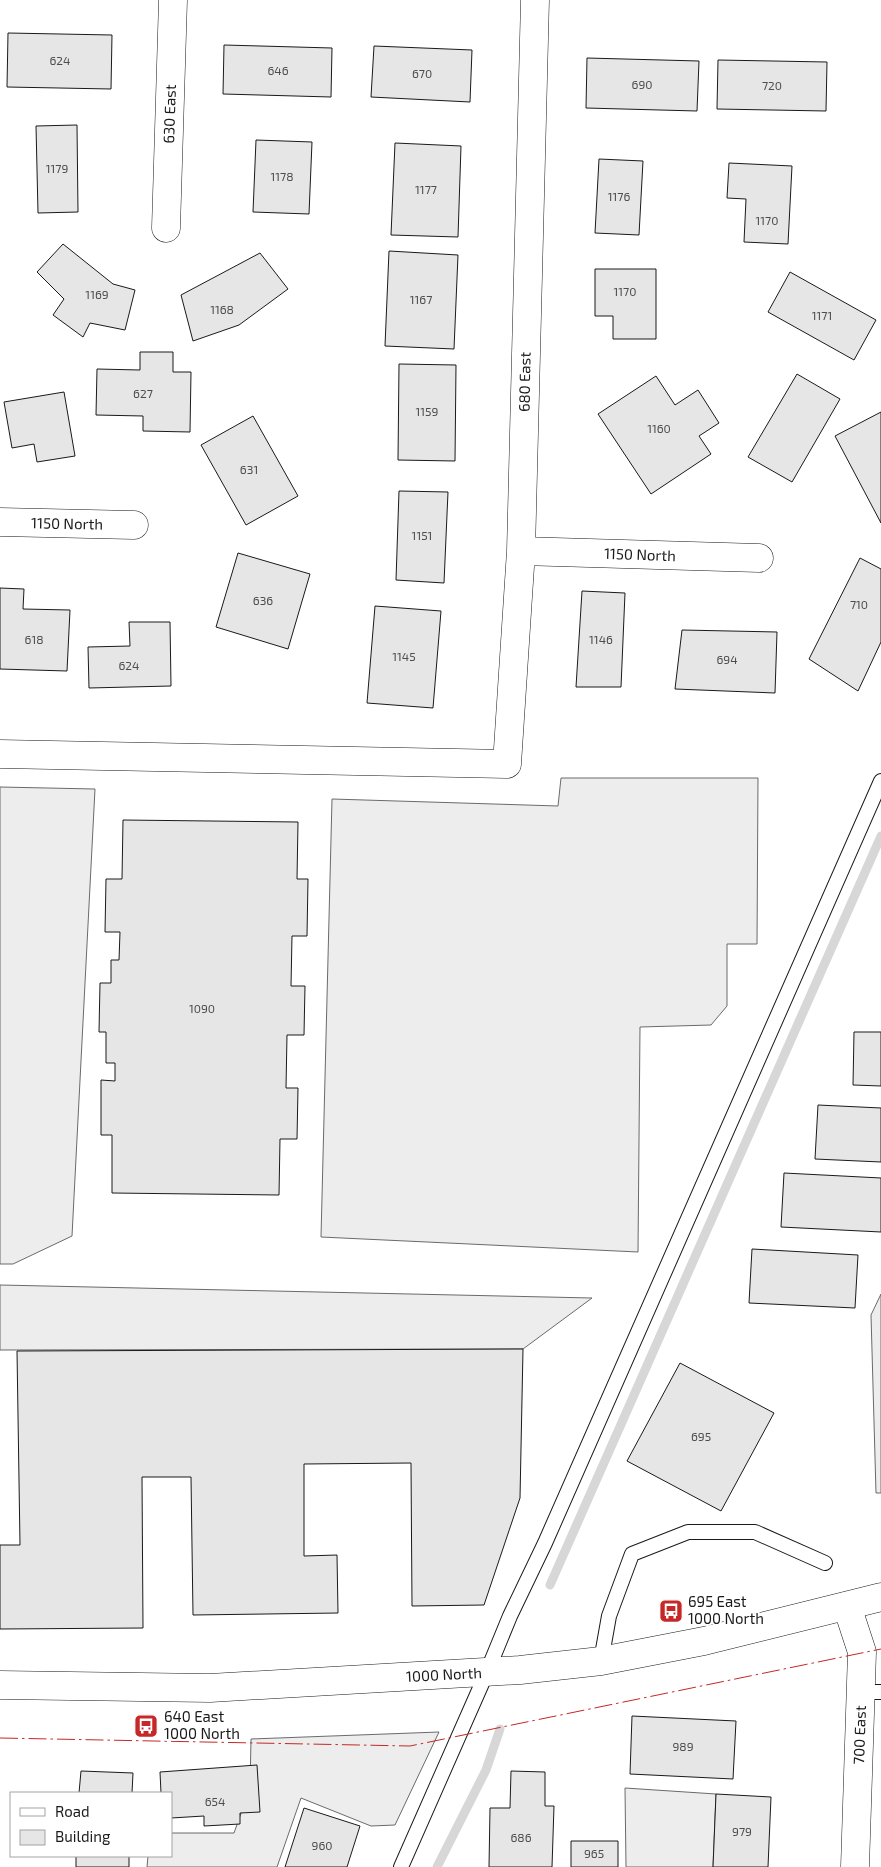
<svg xmlns="http://www.w3.org/2000/svg" width="881" height="1867" font-family="'Exo 2',sans-serif">
	<rect width="100%" height="100%" fill="#fff"/>
	<!-- built -->
	<path fill="#ededed" stroke="#6a6a6a" d="M 561,778 L 758,778 L 757,944 L 727,944 L 727,1006 L 711,1025 L 640,1027 L 638,1252 L 321,1237 L 332,799 L 558,806 Z
		M 0,787 L 95,789 L 72,1236 L 13,1264 L 0,1264 Z
		M 0,1285 L 592,1298 L 523,1349 L 0,1350 Z
		M 881,1294 L 881,1493 L 876,1493 L 871,1315 Z
		M 439,1732 L 395,1825 L 371,1826 L 301,1798 L 277,1867 L 147,1867 L 148,1856 L 171,1856 L 171,1833 L 234,1833 L 250,1788 L 251,1739 Z
		M 625,1788 L 716,1794 L 713,1867 L 626,1867 Z"/>
	<g fill="none" stroke-linecap="round" stroke-linejoin="round">
		<!-- stream -->
		<path stroke="#d7d7d7" stroke-width="9" d="M 550,1585 L 881,836
			M 437,1867 L 486,1770 L 500,1729"/>
	</g>
	<!-- building -->
	<path fill="#e6e6e6" stroke="#1a1a1a" d="M 8,33 L 112,35 L 111,89 L 7,87 Z
		M 224,45 L 332,48 L 331,97 L 223,94 Z
		M 374,46 L 472,50 L 470,102 L 371,97 Z
		M 587,58 L 699,61 L 697,111 L 586,108 Z
		M 718,60 L 827,62 L 826,111 L 717,109 Z
		M 77,125 L 78,212 L 38,213 L 36,126 Z
		M 256,140 L 312,142 L 309,214 L 253,212 Z
		M 395,143 L 461,146 L 458,237 L 391,235 Z
		M 599,159 L 643,161 L 639,235 L 595,233 Z
		M 729,163 L 792,166 L 788,244 L 744,242 L 746,199 L 727,198 Z
		M 63,244 L 113,284 L 135,290 L 125,330 L 90,323 L 83,337 L 53,315 L 64,299 L 37,272 Z
		M 389,251 L 458,255 L 454,349 L 385,346 Z
		M 260,253 L 288,289 L 239,325 L 193,341 L 181,295 Z
		M 595,269 L 656,269 L 656,339 L 613,339 L 613,316 L 595,316 Z
		M 790,272 L 876,320 L 854,360 L 768,312 Z
		M 140,352 L 173,352 L 173,372 L 191,372 L 190,432 L 143,431 L 143,416 L 96,415 L 97,369 L 140,370 Z
		M 399,364 L 456,365 L 455,461 L 398,460 Z
		M 797,374 L 840,399 L 792,482 L 748,457 Z
		M 656,376 L 675,405 L 698,390 L 719,423 L 699,436 L 711,454 L 651,494 L 598,414 Z
		M 64,392 L 75,456 L 37,462 L 34,444 L 12,448 L 4,402 Z
		M 881,412 L 881,523 L 835,436 Z
		M 253,416 L 298,496 L 246,525 L 201,445 Z
		M 399,491 L 448,492 L 444,583 L 396,580 Z
		M 238,553 L 310,574 L 288,649 L 216,627 Z
		M 860,558 L 881,569 L 881,642 L 858,691 L 809,659 Z
		M 0,588 L 24,589 L 23,609 L 70,610 L 67,671 L 0,669 Z
		M 582,591 L 625,593 L 621,687 L 576,687 Z
		M 375,606 L 441,611 L 433,708 L 367,703 Z
		M 129,622 L 170,622 L 171,686 L 89,688 L 88,647 L 130,646 Z
		M 682,630 L 777,632 L 775,693 L 675,689 Z
		M 123,820 L 298,822 L 297,879 L 308,879 L 307,936 L 292,936 L 291,986 L 305,986 L 304,1035 L 287,1035 L 286,1088 L 298,1088 L 297,1139 L 280,1139 L 279,1195 L 112,1193 L 112,1135 L 101,1135 L 101,1080 L 115,1081 L 115,1063 L 106,1063 L 106,1032 L 99,1032 L 100,983 L 111,983 L 111,960 L 119,960 L 120,932 L 105,932 L 106,879 L 122,879 Z
		M 854,1032 L 881,1032 L 881,1086 L 853,1085 Z
		M 818,1105 L 881,1108 L 881,1162 L 815,1159 Z
		M 784,1173 L 881,1178 L 881,1232 L 781,1227 Z
		M 752,1249 L 858,1255 L 855,1308 L 749,1303 Z
		M 523,1349 L 520,1498 L 484,1605 L 412,1606 L 411,1463 L 304,1464 L 304,1556 L 337,1555 L 338,1613 L 193,1615 L 191,1477 L 142,1477 L 143,1628 L 0,1629 L 0,1545 L 20,1545 L 17,1351 Z
		M 680,1363 L 774,1413 L 721,1511 L 627,1461 Z
		M 632,1716 L 736,1721 L 733,1779 L 630,1774 Z
		M 257,1765 L 260,1812 L 240,1813 L 240,1824 L 204,1826 L 204,1816 L 171,1818 L 171,1793 L 161,1793 L 160,1772 Z
		M 81,1771 L 133,1773 L 132,1793 L 79,1793 Z
		M 511,1771 L 545,1772 L 545,1806 L 554,1806 L 552,1867 L 489,1867 L 490,1808 L 510,1808 Z
		M 716,1794 L 771,1797 L 768,1867 L 713,1867 Z
		M 304,1808 L 360,1826 L 347,1867 L 285,1867 Z
		M 571,1841 L 618,1841 L 618,1867 L 571,1867 Z
		M 76,1856 L 129,1856 L 129,1867 L 76,1867 Z"/>
	<g fill="none" stroke-linecap="round" stroke-linejoin="round">
		<!-- lane casing -->
		<g stroke="#1a1a1a" stroke-width="16">
			<path id="lane" d="M 601,1661 L 609,1616 L 632,1554 L 688,1532 L 755,1532 L 825,1563
				M 861,1692 L 881,1692
				M 401,1867 L 487,1672 L 510,1616 L 545,1543 L 881,781"/>
		</g>
		<!-- street casing -->
		<g stroke="#1a1a1a" stroke-width="29">
			<path id="street" d="M 166,228 L 173,0
				M 0,522 L 134,525
				M 521,551 L 759,558
				M 0,754 L 507,764 L 521,551 L 535,0
				M 847,1606 L 862,1652 L 855,1867"/>
		</g>
		<!-- secondary casing -->
		<g stroke="#1a1a1a" stroke-width="29">
			<path id="secondary" d="M 0,1685 L 210,1688 L 520,1670 L 601,1661 L 704,1641 L 881,1597"/>
		</g>
		<!-- lane -->
		<use href="#lane" stroke="#fff" stroke-width="14"/>
		<!-- street -->
		<use href="#street" stroke="#fff" stroke-width="28"/>
		<!-- secondary -->
		<use href="#secondary" stroke="#fff" stroke-width="28"/>
		<!-- power -->
		<path stroke="#c62828" stroke-width="1" stroke-dasharray="18 4 2.5 4" stroke-linecap="butt" d="M 0,1738 L 410,1746 L 881,1649"/>
	</g>
	<!-- icons -->
	<defs>
		<g id="bus-square" transform="scale(1.25)"><rect x="-9" y="-9" width="18" height="18" rx="4" fill="#c62828" stroke="#fff"/><path d="M-5-6H5V4H4V6H2V4H-2V6H-4V4H-5ZM-3.5-4V0h7V-4ZM-3.5 1.2v1.5H-2V1.2ZM2 1.2v1.5H3.5V1.2Z" fill="#fff"/></g>
	</defs>
	<g fill-rule="evenodd">
		<use href="#bus-square" x="671" y="1611"/>
		<use href="#bus-square" x="146" y="1726"/>
	</g>
	<g text-anchor="middle" stroke-width="4" stroke-linejoin="round" paint-order="stroke">
		<!-- number labels -->
		<g font-size="12" fill="#4d4d4d">
			<text x="60" y="65">624</text>
			<text x="278" y="75">646</text>
			<text x="422" y="78">670</text>
			<text x="642" y="89">690</text>
			<text x="772" y="90">720</text>
			<text x="57" y="173">1179</text>
			<text x="282" y="181">1178</text>
			<text x="426" y="194">1177</text>
			<text x="619" y="201">1176</text>
			<text x="767" y="225">1170</text>
			<text x="625" y="296">1170</text>
			<text x="97" y="299">1169</text>
			<text x="421" y="304">1167</text>
			<text x="222" y="314">1168</text>
			<text x="822" y="320">1171</text>
			<text x="143" y="398">627</text>
			<text x="427" y="416">1159</text>
			<text x="659" y="433">1160</text>
			<text x="249" y="474">631</text>
			<text x="422" y="540">1151</text>
			<text x="263" y="605">636</text>
			<text x="859" y="609">710</text>
			<text x="34" y="644">618</text>
			<text x="601" y="644">1146</text>
			<text x="404" y="661">1145</text>
			<text x="727" y="664">694</text>
			<text x="129" y="670">624</text>
			<text x="202" y="1013">1090</text>
			<text x="701" y="1441">695</text>
			<text x="683" y="1751">989</text>
			<text x="215" y="1806">654</text>
			<text x="742" y="1836">979</text>
			<text x="521" y="1842">686</text>
			<text x="322" y="1850">960</text>
			<text x="594" y="1858">965</text>
		</g>
		<!-- street labels -->
		<g font-size="15" fill="#1a1a1a" stroke="#fff">
			<text transform="translate(170 114) rotate(-88)" y="5">630 East</text>
			<text transform="translate(525 382) rotate(-89)" y="5">680 East</text>
			<text transform="translate(67 524) rotate(1)" y="5">1150 North</text>
			<text transform="translate(640 555) rotate(2)" y="5">1150 North</text>
			<text transform="translate(444 1675) rotate(-3)" y="5">1000 North</text>
			<text transform="translate(860 1735) rotate(-88)" y="5">700 East</text>
		</g>
		<!-- poi labels -->
		<g font-size="15" fill="#1a1a1a" stroke="#fff" text-anchor="start">
			<text x="688" y="1607">695 East<tspan x="688" dy="17">1000 North</tspan></text>
			<text x="164" y="1722">640 East<tspan x="164" dy="17">1000 North</tspan></text>
		</g>
	</g>
	<!-- legend -->
	<rect x="10" y="1792" width="162" height="65" fill="#ffffff" stroke="#a3a3a3"/>
	<rect x="20" y="1808" width="25" height="8" fill="#ffffff" stroke="#a3a3a3"/>
	<text x="55" y="1817" font-size="15" fill="#1a1a1a">Road</text>
	<rect x="20" y="1830" width="25" height="15" fill="#e6e6e6" stroke="#a3a3a3"/>
	<text x="55" y="1842" font-size="15" fill="#1a1a1a">Building</text>
</svg>
